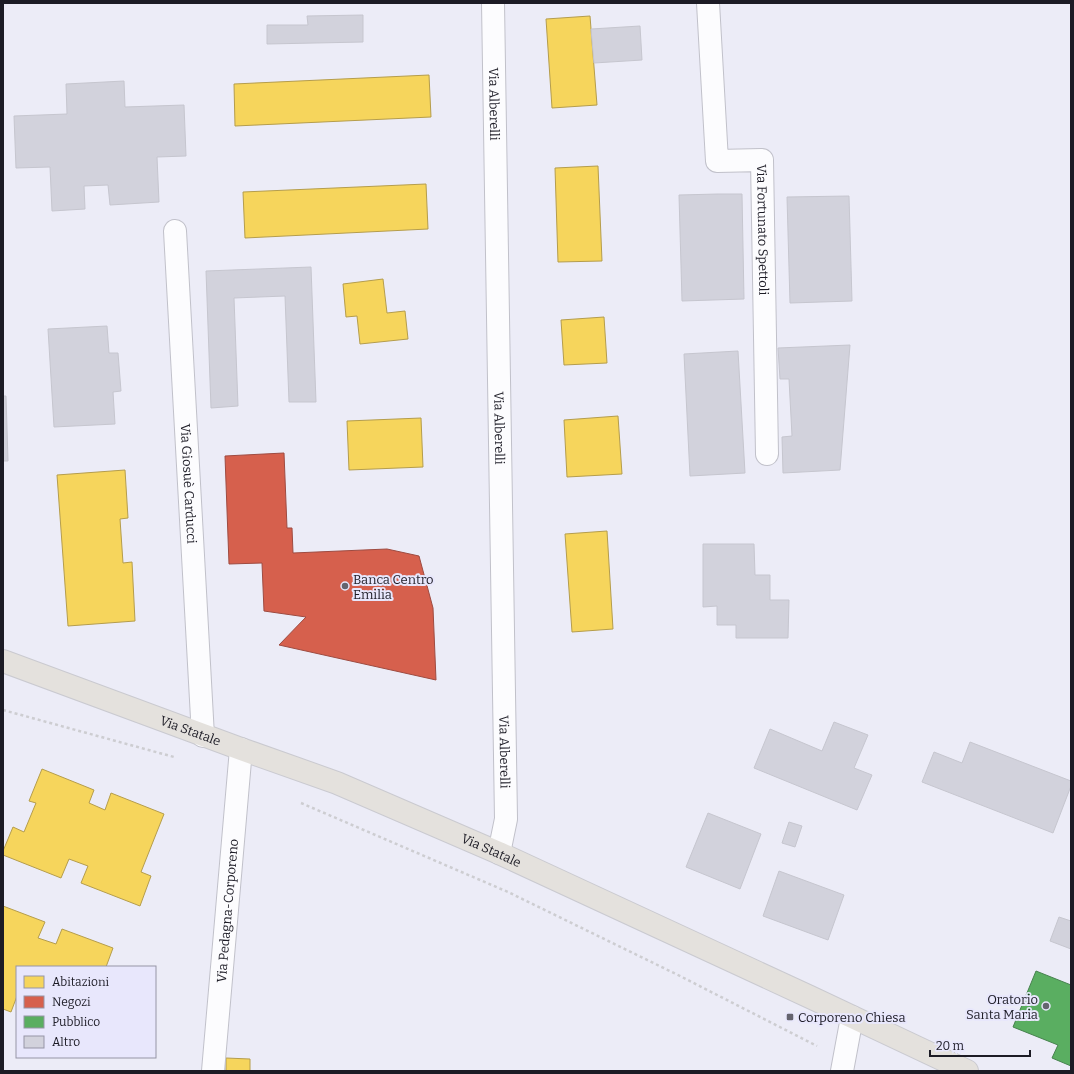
<svg xmlns="http://www.w3.org/2000/svg" width="1074" height="1074" font-family="Bitter,serif">
	<rect width="100%" height="100%" fill="#ececf7"/>
	<!-- homes -->
	<path fill="#f6d55c" stroke="#b59d4c" d="M 590,16 L 597,105 L 552,108 L 546,19 Z
		M 429,75 L 431,117 L 235,126 L 234,84 Z
		M 598,166 L 602,261 L 558,262 L 555,168 Z
		M 426,184 L 428,229 L 245,238 L 243,192 Z
		M 383,279 L 387,313 L 405,311 L 408,339 L 360,344 L 357,316 L 346,317 L 343,284 Z
		M 604,317 L 607,363 L 564,365 L 561,320 Z
		M 618,416 L 622,474 L 567,477 L 564,420 Z
		M 421,418 L 423,467 L 349,470 L 347,421 Z
		M 125,470 L 128,518 L 120,519 L 123,563 L 132,562 L 135,621 L 68,626 L 57,475 Z
		M 607,531 L 613,629 L 572,632 L 565,534 Z
		M 42,769 L 94,790 L 89,803 L 105,810 L 111,793 L 164,814 L 141,872 L 151,876 L 140,906 L 81,883 L 88,866 L 69,859 L 61,878 L 3,855 L 3,851 L 13,827 L 24,832 L 36,803 L 29,801 Z
		M 3,906 L 45,922 L 38,938 L 56,944 L 62,929 L 113,948 L 106,967 L 17,967 L 17,996 L 11,1012 L 3,1009 Z
		M 226,1058 L 250,1059 L 250,1071 L 226,1071 Z"/>
	<!-- shops -->
	<path fill="#d6604d" stroke="#9e4b41" d="M 284,453 L 287,528 L 292,528 L 293,553 L 387,549 L 419,556 L 433,608 L 436,680 L 279,645 L 306,617 L 264,611 L 262,563 L 229,564 L 225,456 Z"/>
	<!-- public -->
	<path fill="#5aae61" stroke="#47824f" d="M 1036,971 L 1071,985 L 1071,1066 L 1052,1058 L 1058,1045 L 1013,1027 Z"/>
	<!-- building -->
	<path fill="#d2d2dc" stroke="#c6c6cf" d="M 363,15 L 363,42 L 267,44 L 267,25 L 308,25 L 307,16 Z
		M 640,26 L 642,60 L 594,63 L 591,29 Z
		M 124,81 L 125,107 L 184,105 L 186,156 L 157,157 L 159,202 L 110,205 L 108,185 L 84,186 L 85,209 L 52,211 L 50,167 L 16,168 L 14,116 L 67,114 L 66,84 Z
		M 718,194 L 742,194 L 744,299 L 682,301 L 679,195 Z
		M 849,196 L 852,301 L 790,303 L 787,197 Z
		M 311,267 L 316,402 L 289,402 L 285,296 L 234,298 L 238,406 L 211,408 L 206,271 Z
		M 107,326 L 109,353 L 118,353 L 121,391 L 113,392 L 115,424 L 54,427 L 48,329 Z
		M 850,345 L 840,470 L 783,473 L 782,437 L 792,436 L 789,379 L 780,379 L 778,348 Z
		M 738,351 L 745,473 L 690,476 L 684,354 Z
		M 3,396 L 6,396 L 8,461 L 3,461 Z
		M 703,544 L 754,544 L 755,575 L 770,575 L 770,600 L 789,600 L 788,638 L 736,638 L 736,625 L 717,625 L 717,606 L 703,607 Z
		M 834,722 L 868,735 L 854,768 L 872,775 L 857,810 L 754,768 L 770,729 L 822,751 Z
		M 970,742 L 1071,781 L 1071,786 L 1053,833 L 922,782 L 934,752 L 962,763 Z
		M 708,813 L 761,834 L 740,889 L 686,867 Z
		M 789,822 L 802,826 L 795,847 L 782,843 Z
		M 779,871 L 844,895 L 828,940 L 763,916 Z
		M 1059,917 L 1071,921 L 1071,949 L 1050,941 Z"/>
	<g fill="none" stroke-linecap="round" stroke-linejoin="round">
		<!-- minor casing -->
		<g stroke="#c1c1ca" stroke-width="24">
			<g id="minor">
				<path id="s1" d="M 493,3 L 506,819 L 499,853"/>
				<path id="s2" d="M 708,3 L 717,161 L 762,160 L 767,454"/>
				<path id="s3" d="M 175,231 L 203,736"/>
				<path id="s4" d="M 213,1071 L 241,749"/>
				<path d="M 842,1071 L 852,1017"/>
			</g>
		</g>
		<!-- primary casing -->
		<g stroke="#cacad0" stroke-width="24">
			<g id="primary">
				<path id="s5" d="M 3,661 L 241,749 L 337,783 L 499,853 L 810,997 L 967,1071"/>
			</g>
		</g>
		<!-- path -->
		<path stroke="#cdcdd1" stroke-width="2.5" stroke-dasharray="3 3" stroke-linecap="butt" d="M 3,710 L 174,757
			M 301,803 L 508,892 L 678,975 L 817,1046"/>
		<!-- minor -->
		<use href="#minor" stroke="#fcfcfe" stroke-width="22"/>
		<!-- primary -->
		<use href="#primary" stroke="#e4e1dd" stroke-width="22"/>
	</g>
	<!-- markers -->
	<g fill="#65646e" stroke="#e8e7fc" stroke-width="1.5">
		<circle cx="345" cy="586" r="4"/>
		<circle cx="1046" cy="1006" r="4"/>
		<rect x="786" y="1013" width="8" height="8" rx="2"/>
	</g>
	<g text-anchor="middle" stroke-width="4" stroke-linejoin="round" paint-order="stroke">
		<!-- street labels -->
		<g font-size="13" fill="#1c1b25" stroke="#e8e7fc">
			<text dy="5" stroke="none"><textPath href="#s1" startOffset="101">Via Alberelli</textPath></text>
			<text dy="5" stroke="none"><textPath href="#s2" startOffset="273">Via Fortunato Spettoli</textPath></text>
			<text dy="5" stroke="none"><textPath href="#s1" startOffset="425">Via Alberelli</textPath></text>
			<text dy="5" stroke="none"><textPath href="#s3" startOffset="253">Via Giosuè Carducci</textPath></text>
			<text dy="5" stroke="none"><textPath href="#s5" startOffset="200">Via Statale</textPath></text>
			<text dy="5" stroke="none"><textPath href="#s1" startOffset="749">Via Alberelli</textPath></text>
			<text dy="5" stroke="none"><textPath href="#s5" startOffset="524">Via Statale</textPath></text>
			<text dy="5" stroke="none"><textPath href="#s4" startOffset="161">Via Pedagna-Corporeno</textPath></text>
		</g>
		<!-- poi labels -->
		<g font-size="13" fill="#1c1b25" stroke="#e8e7fc" text-anchor="start">
			<text x="353" y="584">Banca Centro<tspan x="353" dy="15">Emilia</tspan></text>
			<text x="1038" y="1004" text-anchor="end">Oratorio<tspan x="1038" dy="15">Santa Maria</tspan></text>
			<text x="798" y="1022">Corporeno Chiesa</text>
		</g>
	</g>
	<!-- border -->
	<rect width="1074" height="1074" fill="none" stroke="#1c1b25" stroke-width="8"/>
	<!-- legend -->
	<rect x="16" y="966" width="140" height="92" fill="#e8e7fc" stroke="#9695a6"/>
	<rect x="24" y="976" width="20" height="12" fill="#f6d55c" stroke="#9695a6"/>
	<text x="52" y="986" font-size="12" fill="#1c1b25">Abitazioni</text>
	<rect x="24" y="996" width="20" height="12" fill="#d6604d" stroke="#9695a6"/>
	<text x="52" y="1006" font-size="12" fill="#1c1b25">Negozi</text>
	<rect x="24" y="1016" width="20" height="12" fill="#5aae61" stroke="#9695a6"/>
	<text x="52" y="1026" font-size="12" fill="#1c1b25">Pubblico</text>
	<rect x="24" y="1036" width="20" height="12" fill="#d2d2dc" stroke="#9695a6"/>
	<text x="52" y="1046" font-size="12" fill="#1c1b25">Altro</text>
	<!-- scale -->
	<path d="M930 1050v6h100v-6" fill="none" stroke="#1c1b25" stroke-width="2"/>
	<text x="936" y="1050" font-size="12" fill="#1c1b25" stroke="#e8e7fc" stroke-width="3" paint-order="stroke">20 m</text>
</svg>
